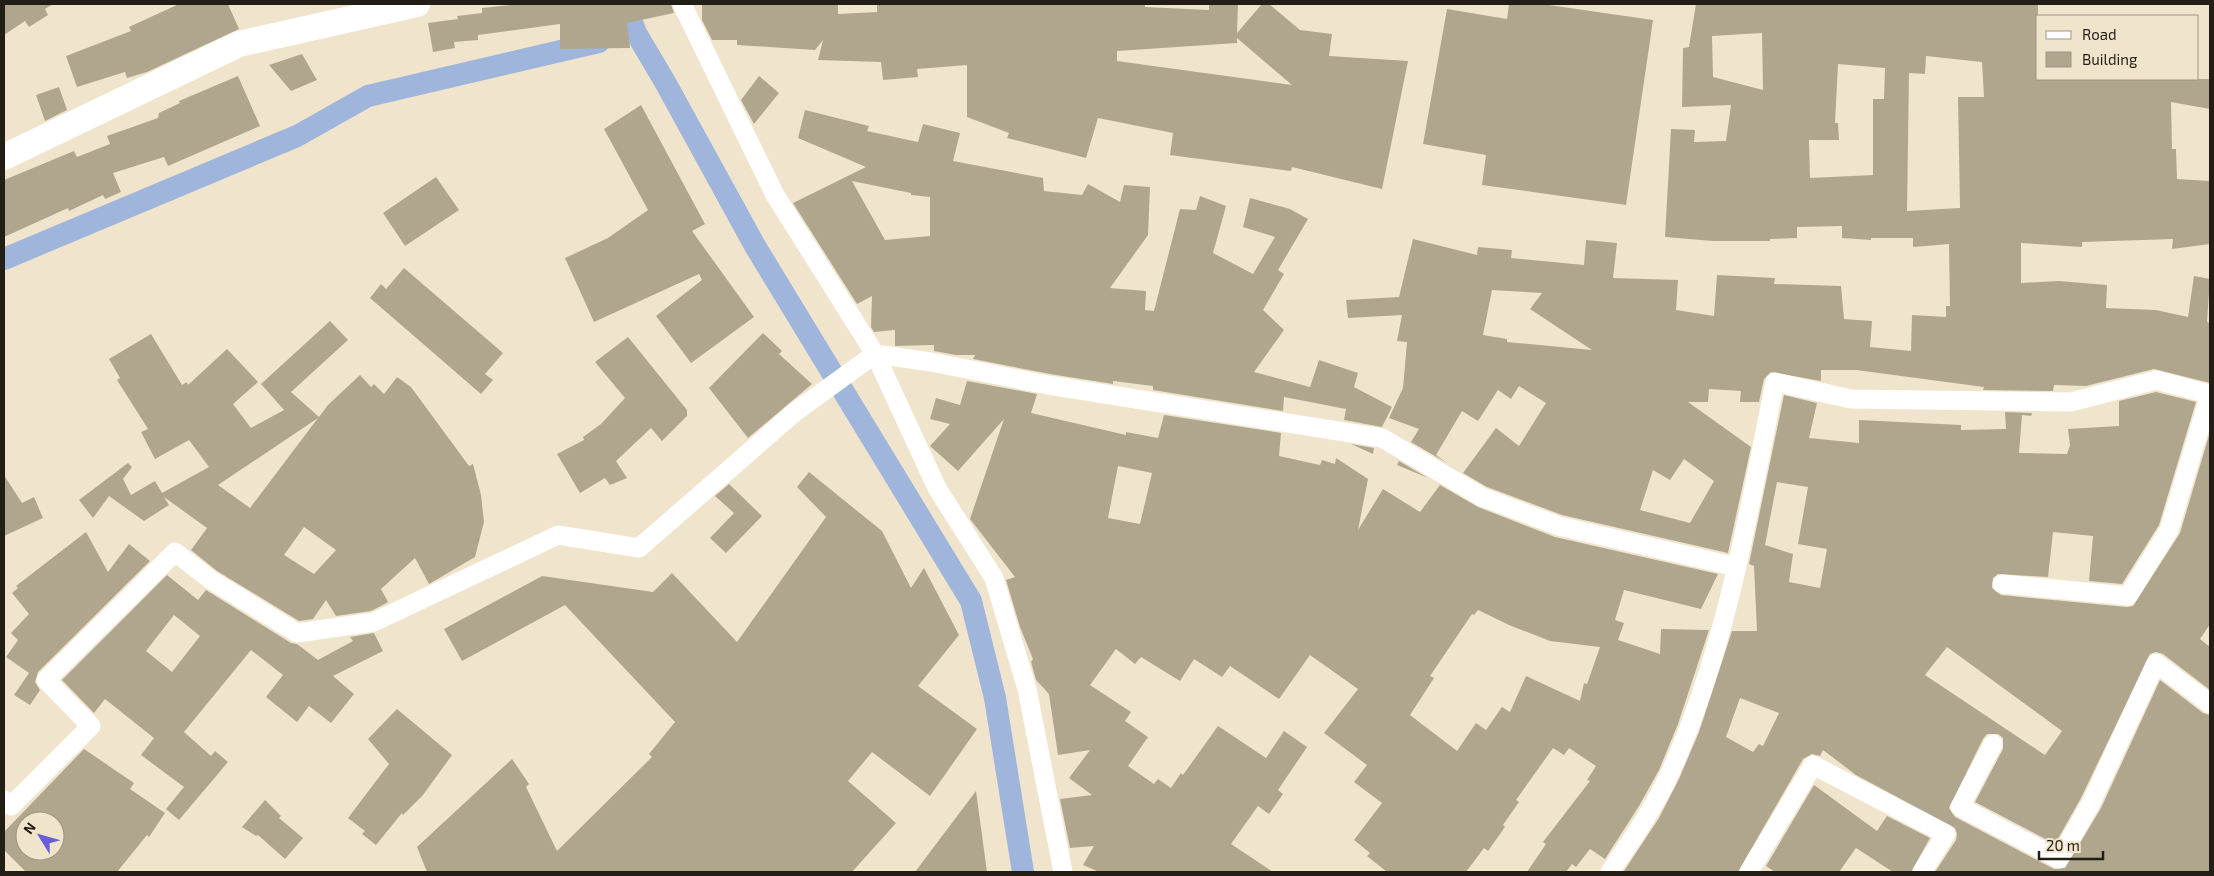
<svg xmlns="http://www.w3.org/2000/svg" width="2214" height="876" font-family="'Exo 2',sans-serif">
	<rect width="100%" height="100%" fill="#f0e5cc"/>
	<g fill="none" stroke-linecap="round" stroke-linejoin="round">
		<!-- canal -->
		<path stroke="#9fb5db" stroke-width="22" d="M 625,4 L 636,33 L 665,82 L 755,246 L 971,601 L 995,698 L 1023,872
			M 4,259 L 297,136 L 368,96 L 599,42"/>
	</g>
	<!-- building -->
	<path fill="#b0a68e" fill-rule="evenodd" d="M 4,4 L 53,4 L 45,9 L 48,15 L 29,27 L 25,21 L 4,35 Z
		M 179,4 L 228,4 L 239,29 L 147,72 L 127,78 L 125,72 L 77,87 L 66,56 L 131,31 L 129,27 Z
		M 520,4 L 671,4 L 674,13 L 627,23 L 630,48 L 560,49 L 560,24 L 478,35 L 478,40 L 454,42 L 455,48 L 433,52 L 428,23 L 458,19 L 457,16 L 482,13 L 482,8 Z
		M 702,4 L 838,4 L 838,14 L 877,12 L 877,4 L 1145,4 L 1145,7 L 1209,10 L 1209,4 L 1238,4 L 1237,33 L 1262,4 L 1269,4 L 1300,30 L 1332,34 L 1329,56 L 1408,61 L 1382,189 L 1292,167 L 1291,171 L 1170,155 L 1173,133 L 1098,118 L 1086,158 L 1007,138 L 1009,133 L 967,117 L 967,65 L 917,69 L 918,77 L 883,80 L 881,62 L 818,60 L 823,40 L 815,50 L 737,45 L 737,40 L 712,40 L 702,20 ZM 1237,38 L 1292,85 L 1117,61 L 1117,51 L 1237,43 Z
		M 1509,4 L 1542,4 L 1653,20 L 1626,205 L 1482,185 L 1486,155 L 1423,144 L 1447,9 L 1507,19 Z
		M 1696,4 L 2038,4 L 2038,79 L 2210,79 L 2210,109 L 2171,102 L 2172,149 L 2176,149 L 2177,179 L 2210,181 L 2210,244 L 2172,249 L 2173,239 L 2082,242 L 2082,247 L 2021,243 L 2021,283 L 2059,281 L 2107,285 L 2106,308 L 2156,310 L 2188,317 L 2194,276 L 2210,279 L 2207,322 L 2210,323 L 2210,383 L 2154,369 L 2086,386 L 2054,385 L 2053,391 L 1983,390 L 1984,387 L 1856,370 L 1821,370 L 1821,381 L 1771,372 L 1764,379 L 1759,402 L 1740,402 L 1741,391 L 1709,389 L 1708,402 L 1688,402 L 1751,447 L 1728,553 L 1562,515 L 1487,487 L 1463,473 L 1496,428 L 1519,446 L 1546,403 L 1519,386 L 1511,399 L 1498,390 L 1478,421 L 1462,411 L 1436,455 L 1447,463 L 1411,442 L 1419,429 L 1389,418 L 1403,388 L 1407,342 L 1397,341 L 1402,315 L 1348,318 L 1346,300 L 1399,297 L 1413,239 L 1477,255 L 1478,247 L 1512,250 L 1511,258 L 1584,265 L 1586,240 L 1617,243 L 1613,278 L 1678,280 L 1676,310 L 1714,316 L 1717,275 L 1775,278 L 1774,284 L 1841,286 L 1844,319 L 1872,321 L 1870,347 L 1911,351 L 1912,315 L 1946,317 L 1946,306 L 1950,306 L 1949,244 L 1913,247 L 1913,238 L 1871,238 L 1871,240 L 1842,238 L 1842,226 L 1797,227 L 1797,238 L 1770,239 L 1770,241 L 1713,241 L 1665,237 L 1671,129 L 1695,130 L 1694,142 L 1726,141 L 1731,105 L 1682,107 L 1683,48 L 1689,47 ZM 1762,33 L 1763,90 L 1713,77 L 1712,36 ZM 1926,56 L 1982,62 L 1984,97 L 1958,97 L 1960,208 L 1907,211 L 1909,73 L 1925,74 ZM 1838,64 L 1885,68 L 1884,99 L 1873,99 L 1873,175 L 1810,178 L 1809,140 L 1839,140 L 1838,123 L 1835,123 ZM 1492,290 L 1542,293 L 1530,309 L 1592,350 L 1507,342 L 1507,339 L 1483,335 ZM 1684,459 L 1714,481 L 1690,523 L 1640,510 L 1653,470 L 1670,480 Z
		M 302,54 L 317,80 L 291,91 L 269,65 Z
		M 238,76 L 260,126 L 168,166 L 164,157 L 113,173 L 121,192 L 105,199 L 103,195 L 69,211 L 68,208 L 4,237 L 4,180 L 74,151 L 77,157 L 110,144 L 107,136 L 158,118 L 159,113 L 180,103 L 179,101 Z
		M 759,76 L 779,93 L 754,124 L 741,100 Z
		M 59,87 L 67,110 L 45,121 L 36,95 Z
		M 641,105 L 705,224 L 692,231 L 754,317 L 691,363 L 656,316 L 702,280 L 699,274 L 594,322 L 565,258 L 608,238 L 648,210 L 604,129 Z
		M 805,110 L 869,126 L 867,131 L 918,142 L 923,124 L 960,133 L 953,161 L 1043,178 L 1044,191 L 1082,195 L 1088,184 L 1120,202 L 1124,185 L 1150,187 L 1148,235 L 1110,288 L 1146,291 L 1145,310 L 1154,311 L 1180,209 L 1196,210 L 1200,196 L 1226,206 L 1213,253 L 1253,274 L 1275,237 L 1243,227 L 1250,198 L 1290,209 L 1308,219 L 1278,270 L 1284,274 L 1263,310 L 1284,330 L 1254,372 L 1310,387 L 1319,360 L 1358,373 L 1354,387 L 1392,407 L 1382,427 L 1344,420 L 1346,409 L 1284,397 L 1283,411 L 1153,390 L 1153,386 L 1113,381 L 1113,384 L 1050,374 L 973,359 L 975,355 L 956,355 L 934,351 L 934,345 L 895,346 L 895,330 L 874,332 L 871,327 L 872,296 L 857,304 L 793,203 L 866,167 L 798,138 ZM 852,181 L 911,193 L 911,195 L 930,197 L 930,236 L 885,240 Z
		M 436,177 L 459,210 L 405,246 L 383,213 Z
		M 404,268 L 503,353 L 485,374 L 493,380 L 481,394 L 370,298 L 381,284 L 386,289 Z
		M 330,321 L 348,340 L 291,392 L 319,417 L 328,405 L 360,375 L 371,387 L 374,384 L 384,394 L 397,377 L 411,387 L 469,466 L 473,464 L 481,495 L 484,522 L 475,557 L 429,584 L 415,558 L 381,589 L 388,602 L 379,607 L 371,611 L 336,616 L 326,600 L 313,619 L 299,621 L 217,571 L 191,550 L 207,528 L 164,497 L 169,505 L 144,521 L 109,496 L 93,518 L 79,500 L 128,463 L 132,467 L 123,479 L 131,495 L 155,481 L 162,493 L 209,467 L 189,440 L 155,459 L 141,432 L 148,429 L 117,380 L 120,378 L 109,359 L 151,334 L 182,385 L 187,382 L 188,385 L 227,349 L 258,382 L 233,404 L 251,428 L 284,410 L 261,384 ZM 318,418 L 250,508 L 218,485 ZM 304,527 L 336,550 L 314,574 L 284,555 Z
		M 763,333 L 782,351 L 779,354 L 812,384 L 748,438 L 709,388 Z
		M 628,337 L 687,410 L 687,416 L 662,441 L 651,428 L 616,461 L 627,478 L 610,485 L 605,478 L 580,493 L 557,454 L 584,440 L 583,437 L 601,424 L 625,398 L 595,362 Z
		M 967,381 L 1037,394 L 1031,413 L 1126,435 L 1126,432 L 1158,438 L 1164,415 L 1281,433 L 1279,456 L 1320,465 L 1322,460 L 1335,464 L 1336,458 L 1368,479 L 1358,530 L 1383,489 L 1420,512 L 1440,485 L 1478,507 L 1555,537 L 1718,574 L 1701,609 L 1624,590 L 1615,620 L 1624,623 L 1618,640 L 1660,654 L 1661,629 L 1709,630 L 1678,724 L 1659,770 L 1639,806 L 1605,859 L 1590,849 L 1576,867 L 1572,864 L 1566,872 L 1527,872 L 1546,844 L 1543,842 L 1590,781 L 1587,780 L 1596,766 L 1569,748 L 1564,755 L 1553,748 L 1516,800 L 1519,802 L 1503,825 L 1505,827 L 1488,851 L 1484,848 L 1466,872 L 1387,872 L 1367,856 L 1370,853 L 1354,840 L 1382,803 L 1354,782 L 1367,765 L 1324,733 L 1358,689 L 1310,655 L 1279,699 L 1230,666 L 1222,677 L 1194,659 L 1180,681 L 1141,657 L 1135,664 L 1116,649 L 1090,685 L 1131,712 L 1125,721 L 1148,737 L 1128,766 L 1154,784 L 1158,779 L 1171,788 L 1181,773 L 1183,775 L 1218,726 L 1266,758 L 1284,731 L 1307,747 L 1278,790 L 1283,794 L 1269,814 L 1258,806 L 1231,844 L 1273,872 L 1099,872 L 1083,865 L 1094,846 L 1070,848 L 1060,799 L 1092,795 L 1069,778 L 1090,750 L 1058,755 L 1049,694 L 1036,680 L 1031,662 L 1033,659 L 1020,627 L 1006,580 L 1015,577 L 970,519 L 1004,419 L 958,471 L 930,446 L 950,424 L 930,419 L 936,398 L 960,405 ZM 1118,466 L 1152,473 L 1140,524 L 1108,518 ZM 1478,610 L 1509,625 L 1550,641 L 1600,647 L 1587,684 L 1584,683 L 1580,701 L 1526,676 L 1510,712 L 1502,707 L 1486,730 L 1476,723 L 1457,751 L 1410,715 L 1434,678 L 1430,676 L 1472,614 L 1474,615 Z
		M 2156,392 L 2196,402 L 2159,525 L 2122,584 L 2089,581 L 2093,536 L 2053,532 L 2048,577 L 1998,574 L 1993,578 L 1992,588 L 2001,595 L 2127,607 L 2133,606 L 2180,533 L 2210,432 L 2210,624 L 2200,639 L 2210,647 L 2210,690 L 2163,654 L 2156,652 L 2150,654 L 2081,798 L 2055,844 L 1975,802 L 2003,749 L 2003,738 L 1998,734 L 1987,734 L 1983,739 L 1949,808 L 1955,817 L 2054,869 L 2065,868 L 2101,808 L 2160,680 L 2203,713 L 2210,715 L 2210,872 L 1935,872 L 1956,840 L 1957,834 L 1955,828 L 1856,775 L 1823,750 L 1820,756 L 1812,754 L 1803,759 L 1738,872 L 1624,871 L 1659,818 L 1679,779 L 1699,732 L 1732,631 L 1757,631 L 1754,566 L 1749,564 L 1784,395 L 1817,403 L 1809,438 L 1859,443 L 1859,420 L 1961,425 L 1961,430 L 2006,429 L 2005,412 L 2032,413 L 2031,416 L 2022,415 L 2019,453 L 2067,454 L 2070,445 L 2068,429 L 2119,426 L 2119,401 ZM 1777,482 L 1808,487 L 1798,544 L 1827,549 L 1820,588 L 1789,582 L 1793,554 L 1765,545 ZM 1947,647 L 2062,731 L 2045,755 L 1925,675 ZM 1740,698 L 1779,713 L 1763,746 L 1759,744 L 1753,752 L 1726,737 Z
		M 1351,444 L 1374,448 L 1373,454 Z
		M 1399,461 L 1428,478 L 1397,465 Z
		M 809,472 L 882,531 L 911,588 L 924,568 L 959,635 L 918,686 L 977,729 L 930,796 L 872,752 L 848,781 L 896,823 L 852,872 L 427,872 L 417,847 L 512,759 L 529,784 L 526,787 L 557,851 L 652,757 L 649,754 L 675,722 L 565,605 L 462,661 L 444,629 L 542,576 L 653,592 L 672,573 L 737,642 L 826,517 L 797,487 Z
		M 4,475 L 22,503 L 34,497 L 43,518 L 4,536 Z
		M 729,484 L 762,516 L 726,553 L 710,538 L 734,513 L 715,496 Z
		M 86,532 L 108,572 L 129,544 L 150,561 L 38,672 L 35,682 L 40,690 L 30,705 L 14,695 L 29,673 L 6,657 L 18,640 L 11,633 L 29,614 L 12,593 L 18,588 L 16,586 Z
		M 167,575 L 198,600 L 206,590 L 291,643 L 297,644 L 318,660 L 353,641 L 350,637 L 374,633 L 383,651 L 333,676 L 354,694 L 331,723 L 309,706 L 297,722 L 266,697 L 283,675 L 251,650 L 184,732 L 211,756 L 215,751 L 228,762 L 179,820 L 166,809 L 184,787 L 141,755 L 154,738 L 105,699 L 94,713 L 62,680 ZM 174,615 L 200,636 L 172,672 L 146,651 Z
		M 397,709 L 452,755 L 423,795 L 403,815 L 402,813 L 376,845 L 362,834 L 365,831 L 348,818 L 389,764 L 368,739 Z
		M 84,749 L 134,783 L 130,789 L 165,813 L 149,837 L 147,835 L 117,872 L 26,872 L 4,850 L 4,832 ZM 25,821 L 55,821 L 55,851 L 25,851 Z
		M 1814,785 L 1877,831 L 1887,816 L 1930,838 L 1911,872 L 1893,872 L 1856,848 L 1839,872 L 1775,872 L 1766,866 Z
		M 976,791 L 987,872 L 915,872 Z
		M 265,800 L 281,816 L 279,818 L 303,838 L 285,859 L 258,835 L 256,836 L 242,827 Z"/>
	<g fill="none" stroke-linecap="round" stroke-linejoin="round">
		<!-- street -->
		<path stroke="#fff" stroke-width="19" d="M 682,4 L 775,195 L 875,354 L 937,488 L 994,578 L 1027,689 L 1063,872
			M 2002,584 L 2128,596 L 2169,530 L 2210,394
			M 1993,744 L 1960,807 L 2059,859 L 2091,803 L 2156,663 L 2210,704
			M 4,800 L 11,806 L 91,726 L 46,680 L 175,552 L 211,580 L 297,633 L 374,622 L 558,535 L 639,548 L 795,412 L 875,354 L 931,362 L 1048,385 L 1382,438 L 1482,497 L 1559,526 L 1737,567
			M 1610,872 C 1630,842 1654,808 1669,775 C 1726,652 1748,514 1775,382 L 1851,399 L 2071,402 L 2156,380 L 2209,394
			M 1749,872 L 1813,765 L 1946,834 L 1922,872"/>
		<!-- secondary -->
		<path stroke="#fff" stroke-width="26" d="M 4,157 L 239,44 L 417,4"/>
	</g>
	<!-- border -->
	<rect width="2214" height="876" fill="none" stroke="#221e15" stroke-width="10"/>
	<!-- legend -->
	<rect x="2036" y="15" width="162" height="65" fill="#f0e5cc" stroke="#9e9583"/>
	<rect x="2046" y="31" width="25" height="8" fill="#ffffff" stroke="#9e9583"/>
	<text x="2082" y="40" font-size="15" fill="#221e15">Road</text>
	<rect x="2046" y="52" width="25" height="15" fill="#b0a68e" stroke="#9e9583"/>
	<text x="2082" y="65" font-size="15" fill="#221e15">Building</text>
	<!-- north arrow -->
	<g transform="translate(40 836) rotate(307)"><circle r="24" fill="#f0e5cc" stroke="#9e9583"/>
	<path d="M0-4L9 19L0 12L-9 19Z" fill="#675fd9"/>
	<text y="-8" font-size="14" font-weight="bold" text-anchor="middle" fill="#221e15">N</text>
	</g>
	<!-- scale -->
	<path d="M2039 851v8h64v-8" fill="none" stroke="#221e15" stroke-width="2.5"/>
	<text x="2046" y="851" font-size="15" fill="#221e15" stroke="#f0e5cc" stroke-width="4" paint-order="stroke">20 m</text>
</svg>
